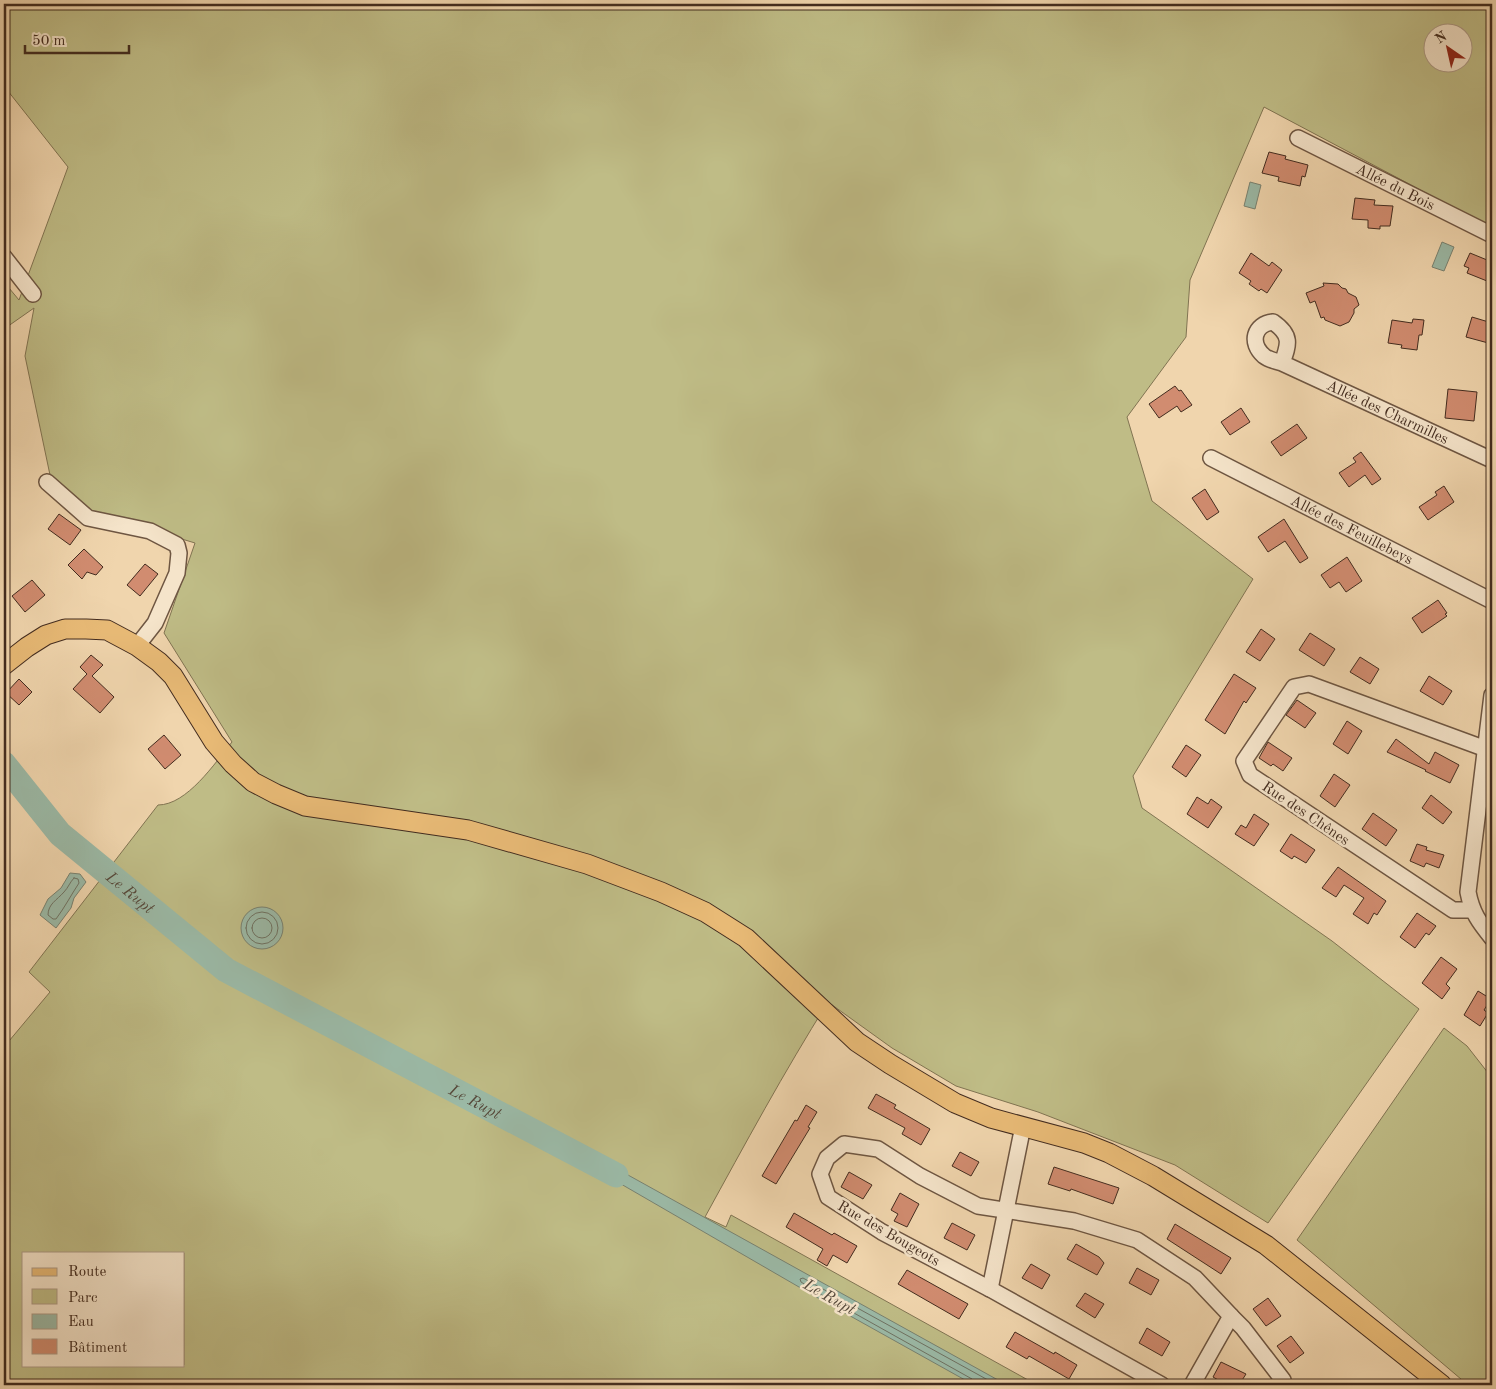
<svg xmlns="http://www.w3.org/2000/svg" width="1496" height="1389" font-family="'Old Standard TT',serif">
	<rect width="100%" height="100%" fill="#f0d5ad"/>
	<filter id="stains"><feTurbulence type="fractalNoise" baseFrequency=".004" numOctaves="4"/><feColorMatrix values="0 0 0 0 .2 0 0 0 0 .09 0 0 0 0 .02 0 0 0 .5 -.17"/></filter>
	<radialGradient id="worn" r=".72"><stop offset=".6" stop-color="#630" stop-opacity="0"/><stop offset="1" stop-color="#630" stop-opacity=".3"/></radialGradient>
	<!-- green -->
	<path fill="#bfbc86" stroke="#817452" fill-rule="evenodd" d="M 4,4 L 1492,4 L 1492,228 L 1264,107 L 1190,280 L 1186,337 L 1127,417 L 1152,501 L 1253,579 L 1133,776 L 1142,808 L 1332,941 L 1419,1009 L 1268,1223 L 1175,1165 L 1038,1112 L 956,1086 L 892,1048 L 828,1002 C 784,1072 745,1144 705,1217 L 726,1227 L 731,1215 L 1037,1385 L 4,1385 L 4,1047 L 50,992 L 29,972 L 158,805 C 187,805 215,763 232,742 L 164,633 L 195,543 L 90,511 L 50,475 L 25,356 L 34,308 L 4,329 L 4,282 L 19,300 L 68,167 L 4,86 ZM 1434,32 L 1464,32 L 1464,62 L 1434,62 ZM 24,1253 L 184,1253 L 184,1365 L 24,1365 Z
		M 1444,1028 L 1467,1046 L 1492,1078 L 1492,1385 L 1468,1385 L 1297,1240 Z"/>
	<!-- water -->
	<path fill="#9bb9a6" stroke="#788170" d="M 1250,182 L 1261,185 L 1255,209 L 1244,206 Z
		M 1442,242 L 1454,247 L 1444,271 L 1432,267 Z
		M 70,873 L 80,874 L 86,882 L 74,898 L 71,908 L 56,928 L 40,915 L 48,899 L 61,888 Z
		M241 928a21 21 0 1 1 42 0a21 21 0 1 1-42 0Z
		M 586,1160 L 628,1175 L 1007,1385 L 974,1385 L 818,1298 L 621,1184 Z"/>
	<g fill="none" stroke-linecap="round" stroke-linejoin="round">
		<!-- shore -->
		<path stroke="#6f7262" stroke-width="1" d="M 74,878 L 78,879 L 79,883 C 71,895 65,907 56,919 L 53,919 L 48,915 C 48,904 57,900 64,892 C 68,888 70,882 74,878 Z
			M246 928a16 16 0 1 1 32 0a16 16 0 1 1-32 0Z
			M252 928a10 10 0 1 1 20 0a10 10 0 1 1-20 0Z
			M 975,1385 L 972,1379 L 820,1294 L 801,1282 L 800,1279 L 803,1278 L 997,1385"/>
		<!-- river -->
		<path stroke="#9bb9a6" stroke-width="25" id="s1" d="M 4,764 L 60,834 L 226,970 L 616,1175"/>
	</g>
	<!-- building -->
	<path fill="#d18c70" stroke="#432c1f" d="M 1269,152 L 1286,156 L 1285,159 L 1308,165 L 1305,177 L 1302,176 L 1300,186 L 1278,181 L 1279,177 L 1262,173 Z
		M 1355,198 L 1375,200 L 1374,205 L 1393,206 L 1390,226 L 1380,226 L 1380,229 L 1368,228 L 1368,220 L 1352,219 Z
		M 1251,253 L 1269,266 L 1272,262 L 1282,270 L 1267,293 L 1261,289 L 1259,291 L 1249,284 L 1251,281 L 1239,273 Z
		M 1470,253 L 1492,262 L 1492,283 L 1467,273 L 1469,268 L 1464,266 Z
		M 1323,283 L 1338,284 L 1342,288 L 1346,289 L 1348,293 L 1356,297 L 1359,305 L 1354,309 L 1354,313 L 1349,322 L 1340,326 L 1325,320 L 1324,317 L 1321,318 L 1315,301 L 1310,303 L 1306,293 L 1324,286 Z
		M 1472,317 L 1492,323 L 1492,344 L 1466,337 Z
		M 1413,319 L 1424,320 L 1422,335 L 1419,335 L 1417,350 L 1401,348 L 1402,345 L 1388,343 L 1392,320 L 1412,323 Z
		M 1175,386 L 1179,391 L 1181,390 L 1192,405 L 1181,412 L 1177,406 L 1159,418 L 1149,404 Z
		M 1448,389 L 1477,392 L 1474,421 L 1445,418 Z
		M 1241,408 L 1250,422 L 1230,435 L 1221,422 Z
		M 1297,424 L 1307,438 L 1281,456 L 1271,442 Z
		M 1361,452 L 1381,479 L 1372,485 L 1365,475 L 1349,487 L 1339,473 L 1356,462 L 1353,458 Z
		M 1444,486 L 1454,502 L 1428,520 L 1419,507 L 1437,495 L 1435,492 Z
		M 1205,489 L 1219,512 L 1207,520 L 1192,498 Z
		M 59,514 L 81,530 L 70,545 L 48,529 Z
		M 1284,519 L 1308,558 L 1300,563 L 1285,541 L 1268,552 L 1258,537 Z
		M 84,549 L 103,567 L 96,575 L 87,572 L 82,579 L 68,565 Z
		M 1347,557 L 1362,581 L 1346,592 L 1339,582 L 1330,588 L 1321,575 Z
		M 145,564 L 158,574 L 140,596 L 127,585 Z
		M 32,580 L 45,595 L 25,612 L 12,596 Z
		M 1438,600 L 1447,613 L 1445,614 L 1447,616 L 1422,633 L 1412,618 Z
		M 1261,629 L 1275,639 L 1260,661 L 1246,652 Z
		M 1310,633 L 1335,649 L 1324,666 L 1299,650 Z
		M 91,655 L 103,665 L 92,676 L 114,697 L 100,713 L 73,689 L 87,674 L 80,667 Z
		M 1360,657 L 1379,669 L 1370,684 L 1350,672 Z
		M 1234,674 L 1256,688 L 1246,703 L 1244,701 L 1225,734 L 1205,720 Z
		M 1429,676 L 1452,691 L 1443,705 L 1420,691 Z
		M 19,679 L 32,692 L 19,705 L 6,693 Z
		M 1297,700 L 1316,713 L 1305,728 L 1286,715 Z
		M 1347,721 L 1362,731 L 1348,754 L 1333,744 Z
		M 164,735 L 181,755 L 165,769 L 148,749 Z
		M 1396,739 L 1429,764 L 1435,752 L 1459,765 L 1450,783 L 1425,771 L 1426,770 L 1387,752 Z
		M 1268,742 L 1292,758 L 1283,771 L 1273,764 L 1271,766 L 1259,758 Z
		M 1186,745 L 1201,755 L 1186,777 L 1172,767 Z
		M 1334,774 L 1350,785 L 1335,807 L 1320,796 Z
		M 1431,795 L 1452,812 L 1443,824 L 1422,808 Z
		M 1197,797 L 1208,804 L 1211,799 L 1222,807 L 1208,828 L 1187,814 Z
		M 1373,813 L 1397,830 L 1386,846 L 1362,829 Z
		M 1254,814 L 1269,824 L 1254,846 L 1235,834 L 1241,825 L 1246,828 Z
		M 1291,834 L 1315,850 L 1306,863 L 1294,856 L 1292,859 L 1280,851 Z
		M 1417,844 L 1427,847 L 1426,850 L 1444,855 L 1439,868 L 1426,863 L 1424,867 L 1410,861 Z
		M 1338,867 L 1386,901 L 1377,915 L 1374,913 L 1368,924 L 1353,914 L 1364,898 L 1344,885 L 1336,897 L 1322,888 Z
		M 1417,913 L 1436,926 L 1429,935 L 1426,933 L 1415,948 L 1400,937 Z
		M 1441,957 L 1457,969 L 1446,984 L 1450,988 L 1442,999 L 1422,983 Z
		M 1478,991 L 1491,999 L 1484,1010 L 1488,1013 L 1480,1026 L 1464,1015 Z
		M 876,1094 L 896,1105 L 894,1108 L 930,1129 L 921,1145 L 902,1134 L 905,1128 L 868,1108 Z
		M 806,1105 L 817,1112 L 808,1127 L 810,1128 L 776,1184 L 762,1176 L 795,1120 L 797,1121 Z
		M 960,1152 L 979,1162 L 971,1176 L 952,1166 Z
		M 1054,1167 L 1119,1188 L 1113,1204 L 1071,1189 L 1070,1191 L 1048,1184 Z
		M 849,1172 L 872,1185 L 863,1199 L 841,1187 Z
		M 900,1193 L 919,1204 L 907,1227 L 894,1221 L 898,1214 L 891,1210 Z
		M 794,1213 L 832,1235 L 834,1233 L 857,1246 L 847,1263 L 833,1255 L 827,1266 L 817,1260 L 823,1249 L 786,1227 Z
		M 952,1223 L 975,1235 L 967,1250 L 944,1238 Z
		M 1175,1224 L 1231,1258 L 1221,1274 L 1167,1239 Z
		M 1076,1244 L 1099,1257 L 1104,1263 L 1097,1275 L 1067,1259 Z
		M 1031,1264 L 1050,1275 L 1042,1289 L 1022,1278 Z
		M 1137,1268 L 1159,1280 L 1151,1295 L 1129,1283 Z
		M 907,1270 L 968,1304 L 959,1319 L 898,1284 Z
		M 1085,1293 L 1104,1304 L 1095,1318 L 1076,1306 Z
		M 1268,1298 L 1281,1316 L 1266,1326 L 1253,1309 Z
		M 1147,1328 L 1170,1342 L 1162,1356 L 1139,1343 Z
		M 1015,1332 L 1054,1354 L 1055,1352 L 1077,1365 L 1069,1379 L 1029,1356 L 1027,1359 L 1006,1347 Z
		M 1291,1336 L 1304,1353 L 1290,1363 L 1277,1346 Z
		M 1221,1362 L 1246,1374 L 1239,1385 L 1227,1385 L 1213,1377 Z"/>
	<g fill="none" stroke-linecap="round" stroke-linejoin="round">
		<!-- minor casing -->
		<g stroke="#6e5642" stroke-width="18">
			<g id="minor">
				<path id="s2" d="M 1298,138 L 1492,235"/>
				<path d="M 4,257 L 33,294"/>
				<path id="s3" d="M 1282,363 C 1289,344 1292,335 1273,322 C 1254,324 1249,343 1264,356 C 1269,360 1276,361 1282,363 L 1492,460"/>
				<path id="s4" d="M 1211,458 L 1492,601"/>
				<path d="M 47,482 L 88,518 L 150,531 L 177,545 L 179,553 L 177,573 L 155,623 L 137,646"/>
				<path d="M 1492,695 L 1468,892 C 1472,913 1479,922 1492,938"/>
				<path d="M 1472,910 L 1453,910 L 1250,775 L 1244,761 L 1294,687 L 1309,684 L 1486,749"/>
				<path d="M 990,1289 L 1023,1126"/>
				<path d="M 1231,1316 L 1243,1328 L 1283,1380"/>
				<path d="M 1162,1385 L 990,1289 L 882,1232 L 828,1197 L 820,1174 L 827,1158 L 844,1144 L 878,1149 L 920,1176 L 978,1206 L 1074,1221 L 1137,1240 L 1195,1278 L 1231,1316 L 1192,1385"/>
			</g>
		</g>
		<!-- major casing -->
		<g stroke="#432c1f" stroke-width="21">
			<path id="major" d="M 4,665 L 27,647 L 46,635 L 65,629 L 86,629 L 107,630 L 137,646 L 159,662 L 173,676 L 214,742 L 233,764 L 253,782 L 276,794 L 305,806 L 468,830 L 587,864 L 661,892 L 705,912 L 746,938 L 857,1042 L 890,1064 L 955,1103 L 991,1118 L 1084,1143 L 1109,1153 L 1153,1176 L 1266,1245 L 1442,1385"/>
		</g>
		<!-- minor -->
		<use href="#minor" stroke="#f5e4ca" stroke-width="15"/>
		<!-- major -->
		<use href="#major" stroke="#e8ba76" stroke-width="19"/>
	</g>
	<g text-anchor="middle" stroke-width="5" stroke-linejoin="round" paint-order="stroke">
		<!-- street labels -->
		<g font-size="15" fill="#432c1f" stroke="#f5e4ca">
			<text dy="5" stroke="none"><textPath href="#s2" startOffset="109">Allée du Bois</textPath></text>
			<text dy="5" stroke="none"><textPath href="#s3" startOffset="230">Allée des Charmilles</textPath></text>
			<text dy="5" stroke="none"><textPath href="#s4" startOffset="158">Allée des Feuillebeys</textPath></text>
			<text transform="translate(1306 813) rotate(34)" y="5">Rue des Chênes</text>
			<text transform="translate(889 1233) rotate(30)" y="5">Rue des Bougeots</text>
		</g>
		<!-- water labels -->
		<g font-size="16" font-style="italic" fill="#55483a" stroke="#f5e4ca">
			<text dy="6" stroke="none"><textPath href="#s1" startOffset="181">Le Rupt</textPath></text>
			<text dy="6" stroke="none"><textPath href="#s1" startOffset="586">Le Rupt</textPath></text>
			<text transform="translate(830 1296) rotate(29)" y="6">Le Rupt</text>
		</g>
	</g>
	<!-- margin -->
	<rect width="1496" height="1389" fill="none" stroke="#f0d5ad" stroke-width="20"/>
	<rect x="5" y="5" width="1486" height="1379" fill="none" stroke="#432c1f" stroke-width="2.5"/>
	<rect x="10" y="10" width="1476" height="1369" fill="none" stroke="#432c1f"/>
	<!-- legend -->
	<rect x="22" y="1252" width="162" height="115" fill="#f5e4ca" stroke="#ae9a86"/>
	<rect x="32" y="1268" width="25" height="8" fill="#e8ba76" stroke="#ae9a86"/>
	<text x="68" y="1276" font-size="15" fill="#432c1f">Route</text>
	<rect x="32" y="1289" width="25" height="15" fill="#bfbc86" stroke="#ae9a86"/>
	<text x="68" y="1302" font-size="15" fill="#432c1f">Parc</text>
	<rect x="32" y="1314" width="25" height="15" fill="#9bb9a6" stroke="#ae9a86"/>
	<text x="68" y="1326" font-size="15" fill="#432c1f">Eau</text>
	<rect x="32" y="1339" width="25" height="15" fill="#d18c70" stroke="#ae9a86"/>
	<text x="68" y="1352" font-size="15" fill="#432c1f">Bâtiment</text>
	<!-- north arrow -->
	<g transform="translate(1448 48) rotate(326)"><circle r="24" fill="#f5e4ca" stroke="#ae9a86"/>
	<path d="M0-4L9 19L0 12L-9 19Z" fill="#8f2418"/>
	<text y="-8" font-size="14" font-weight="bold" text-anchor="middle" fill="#432c1f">N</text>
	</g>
	<!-- scale -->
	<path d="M25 45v8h104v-8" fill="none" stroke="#432c1f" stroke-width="2.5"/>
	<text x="32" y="45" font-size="15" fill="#432c1f" stroke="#f5e4ca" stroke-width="4" paint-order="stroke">50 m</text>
	<rect width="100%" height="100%" filter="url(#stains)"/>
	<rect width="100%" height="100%" fill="url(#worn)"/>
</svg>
